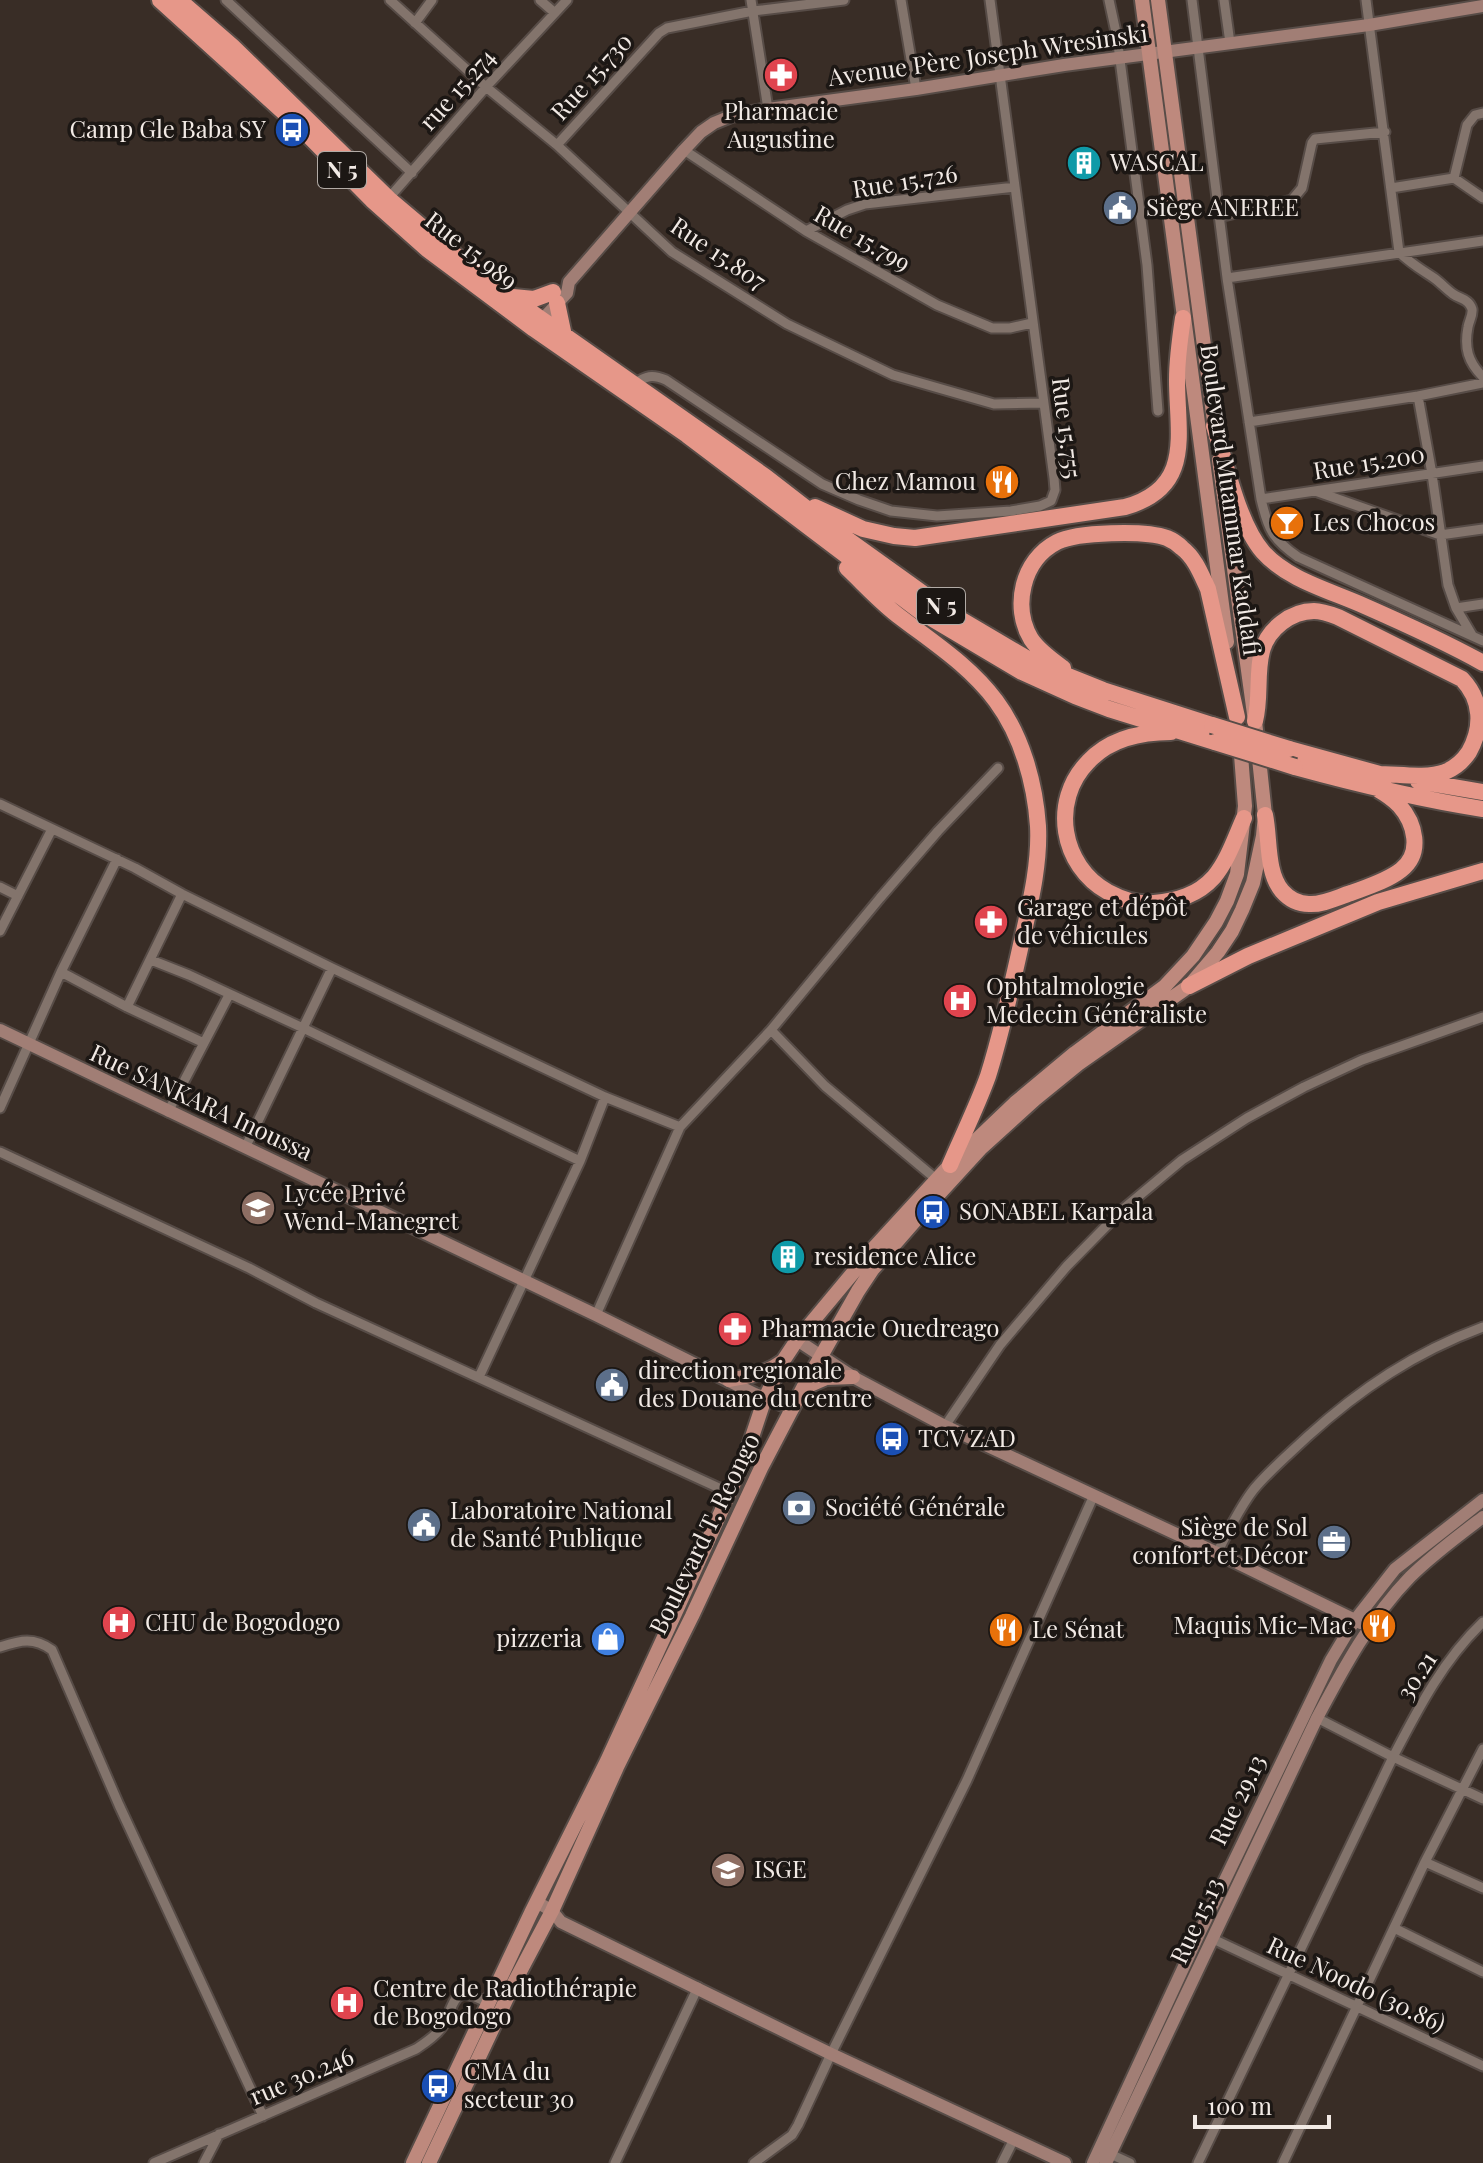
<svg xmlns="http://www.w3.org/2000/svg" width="1483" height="2163" font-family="'Playfair Display',serif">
	<rect width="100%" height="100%" fill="#392d26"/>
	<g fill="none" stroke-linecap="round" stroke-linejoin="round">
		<!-- street casing -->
		<g stroke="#574c47" stroke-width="13">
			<path id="street" d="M 226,0 L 412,173
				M 390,0 L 486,87 L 557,145 L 672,252 L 787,324 L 893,375 L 994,404 L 1043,403
				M 540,0 L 555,13
				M 751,0 L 768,109
				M 901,0 L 916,89
				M 1109,0 L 1117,37 L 1147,265 L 1158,411
				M 1192,0 L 1227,278 L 1261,499 C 1268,529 1272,539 1298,557 L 1483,641
				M 1224,0 L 1230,43
				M 1366,0 L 1399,252 C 1410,263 1422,270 1434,278 C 1441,283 1446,289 1453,294 C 1460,299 1469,299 1472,309 C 1473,315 1469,321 1468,327 C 1464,348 1468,362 1483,377
				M 415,23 L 432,0
				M 1483,113 L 1475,115 L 1467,125 L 1454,178 L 1483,198
				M 557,145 L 659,33 L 667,28 L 753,11 L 844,0
				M 684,150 L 806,231 L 937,305 L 992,328 L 1010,328 L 1032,323
				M 1391,188 L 1454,178
				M 388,199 L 486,87 L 567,0
				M 1219,217 L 1292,200 L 1302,188 L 1312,143 L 1315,139 L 1385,132
				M 806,231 L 847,210 L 865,204 L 1015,187
				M 1227,278 L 1483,241
				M 634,384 C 646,376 652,374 666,380 L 822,484 L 859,500 L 891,511 L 937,516 L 1011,511 L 1040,506 L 1051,501 L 1055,490 L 1054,478 L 990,0
				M 1418,396 L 1432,474 L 1448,585 L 1456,608 L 1472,635
				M 1249,422 L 1418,396 L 1483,383
				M 1318,492 L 1440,535 L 1483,529
				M 1261,499 L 1483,466
				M 1456,608 L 1483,604
				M 0,804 L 135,868 L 182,894 L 332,968 L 605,1097 L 680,1127
				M 0,887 L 18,896
				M 0,931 L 52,829
				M 151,960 L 189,975 L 303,1028 L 580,1161
				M 61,972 L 127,1007 L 204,1043
				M 127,1007 L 182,894
				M 771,1030 L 825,1086 L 936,1179
				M 0,1108 L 61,972 L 117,859
				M 168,1112 L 229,995
				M 245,1148 L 332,968
				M 0,1152 L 249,1268 L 316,1303 L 730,1493
				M 596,1315 L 680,1127 L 771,1030 L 880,898 L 938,831 L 998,768
				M 479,1377 L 580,1161 L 605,1097
				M 945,1426 L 1000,1345 L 1067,1266 L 1122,1210 L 1182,1160 L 1247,1118 L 1304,1087 L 1362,1060 L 1483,1017
				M 1217,1553 C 1228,1532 1239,1508 1254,1489 C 1270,1470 1289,1454 1307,1437 C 1360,1389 1415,1352 1483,1327
				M 0,1647 C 21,1640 34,1637 52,1650 L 119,1805 L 263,2116
				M 1317,1718 L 1393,1757 L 1483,1799
				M 1425,1862 L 1483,1888
				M 1394,1928 L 1483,1972
				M 1213,1939 L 1483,2066
				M 1106,2152 L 1130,2163
				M 154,2163 L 416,2049 C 425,2043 436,2036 442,2027 C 457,2001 451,1983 488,2003
				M 204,2163 L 219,2134
				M 615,2163 L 698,1987
				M 754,2163 L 792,2135 L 798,2125 L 831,2054 L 967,1780 L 1094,1495
				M 1002,2163 L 1014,2139
				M 1198,2163 L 1393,1757 C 1418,1709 1443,1660 1483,1622
				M 1283,2163 L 1425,1862 L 1483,1749"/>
		</g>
		<!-- secondary casing -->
		<g stroke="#574c47" stroke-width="16">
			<path id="secondary" d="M 537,325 L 567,293 L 569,282 L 684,150 L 701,132 L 714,123 L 731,116 L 768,109 L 916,89 L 1064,65 L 1369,25 L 1483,6
				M 0,1030 L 596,1315 L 755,1394 L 793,1409
				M 797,1340 L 853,1377 L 945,1426 L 1217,1553 L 1361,1623
				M 537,1902 L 552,1911 L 561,1922 L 831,2054 L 1065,2163
				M 1093,2163 L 1199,1934 L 1331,1660 L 1355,1620 L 1395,1569 L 1483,1500
				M 1106,2163 L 1317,1718 C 1343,1669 1371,1617 1410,1577 C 1432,1555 1458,1536 1483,1517"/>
		</g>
		<!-- primary casing -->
		<g stroke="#574c47" stroke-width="18">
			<path id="primary" d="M 1142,0 L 1227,642
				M 1158,0 L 1216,436
				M 729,1380 C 750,1376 765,1374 783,1361
				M 803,1388 L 826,1378 L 853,1377
				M 413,2163 L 531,1913 L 607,1761 L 677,1609 L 744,1461 L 765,1398 L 783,1361 L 797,1340 L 872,1250 L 950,1165 L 1015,1103 L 1075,1053 L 1165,986 L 1193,956 L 1216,922 L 1227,901 L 1237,874 L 1245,806 L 1240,742
				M 429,2163 L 514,1983 L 552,1911 L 617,1767 L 692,1616 L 761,1468 L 803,1388 L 858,1291 L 872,1270 L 927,1207 L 981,1148 L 1035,1099 L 1078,1064 L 1189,986 L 1218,952 L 1232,931 L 1242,910 L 1253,883 L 1263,836 L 1265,815 L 1255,721 L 1219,460"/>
		</g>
		<!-- highway casing -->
		<g stroke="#574c47" stroke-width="20">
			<path id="highway" d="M 160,0 L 298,125 L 372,200 L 427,249 L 534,329 L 687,435 L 921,612 L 1022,672 L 1075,696 L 1109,709 L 1215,742
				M 179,0 L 232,46 L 389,199 L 480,276 L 766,477 L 833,529 L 953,615 L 1033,662 L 1103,690 L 1212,725
				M 513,297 L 534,299 L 553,292
				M 557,303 L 564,336
				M 1214,426 C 1226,463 1238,523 1263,552 C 1287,579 1328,590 1360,604 C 1401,622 1444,641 1483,663
				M 815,507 L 863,529 L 894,536 L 915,538 L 1125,507 C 1194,488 1177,434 1177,380 C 1177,359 1180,338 1183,318
				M 847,568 C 864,584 881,603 900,617 C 934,643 970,666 996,701 C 1022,736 1035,783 1038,826 C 1040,864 1030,904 1022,940 C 1012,985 1002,1032 988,1076 C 978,1104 962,1137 950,1165
				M 1063,668 C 1052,660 1039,651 1031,639 C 1012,607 1022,560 1057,542 C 1077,532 1145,530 1167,538 C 1172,540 1178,544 1182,548 C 1195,558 1201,574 1208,589 L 1237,717
				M 1255,721 C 1261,698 1256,674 1262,651 C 1268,629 1291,611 1314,611 C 1322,611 1330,614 1338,617 L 1462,679 C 1482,700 1483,727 1469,752 C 1463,761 1455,768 1445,772 C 1425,779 1399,774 1377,774
				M 1171,732 C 1141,732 1109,739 1088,762 C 1050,801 1061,866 1108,892 C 1123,900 1137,905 1154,903 C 1177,901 1198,895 1214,877 C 1228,860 1235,838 1244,818
				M 1289,749 L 1387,776
				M 1295,767 C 1357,784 1419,799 1483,809
				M 1418,781 L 1483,792
				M 1265,815 C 1270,839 1266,872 1282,891 C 1289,899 1299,904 1309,904 C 1323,905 1338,897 1351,893 C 1367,887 1387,881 1401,870 C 1423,853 1415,823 1399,805 C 1393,799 1386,794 1379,790
				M 1189,986 L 1248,956 L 1378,902 L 1483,871"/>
		</g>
		<!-- street -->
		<use href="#street" stroke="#83746c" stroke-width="9"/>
		<!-- secondary -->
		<use href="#secondary" stroke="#a17e75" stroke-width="12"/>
		<!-- primary -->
		<use href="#primary" stroke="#be897d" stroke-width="14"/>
		<!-- highway -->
		<use href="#highway" stroke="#e69789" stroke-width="16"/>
		<!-- highway-bridge casing -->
		<g stroke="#574c47" stroke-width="20" stroke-linecap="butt">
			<path id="highway-bridge" d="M 1212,725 L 1289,749
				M 1215,742 L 1295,767"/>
		</g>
		<!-- highway-bridge -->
		<use href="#highway-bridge" stroke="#e69789" stroke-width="16"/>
	</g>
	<!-- icons -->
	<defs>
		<g id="pharmacy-disc" transform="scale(1.8)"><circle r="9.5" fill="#e0444e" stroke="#1c1714"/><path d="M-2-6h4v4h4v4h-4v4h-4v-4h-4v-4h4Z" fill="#fff"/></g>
		<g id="bus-disc" transform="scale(1.8)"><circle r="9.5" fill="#1a4fb4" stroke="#1c1714"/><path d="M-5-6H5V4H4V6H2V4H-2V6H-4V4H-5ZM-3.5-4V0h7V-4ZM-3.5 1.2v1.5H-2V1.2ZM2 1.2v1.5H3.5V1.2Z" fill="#fff"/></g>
		<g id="building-disc" transform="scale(1.8)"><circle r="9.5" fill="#0f9aa8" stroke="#1c1714"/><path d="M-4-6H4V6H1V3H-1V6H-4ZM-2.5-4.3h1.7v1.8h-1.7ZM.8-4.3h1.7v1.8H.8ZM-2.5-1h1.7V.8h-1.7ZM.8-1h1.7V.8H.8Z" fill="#fff"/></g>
		<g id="civic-disc" transform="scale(1.8)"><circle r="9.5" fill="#5c6f8a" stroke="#1c1714"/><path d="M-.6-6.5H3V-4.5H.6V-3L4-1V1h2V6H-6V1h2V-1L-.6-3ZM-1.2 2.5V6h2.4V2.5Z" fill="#fff"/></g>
		<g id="restaurant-disc" transform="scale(1.8)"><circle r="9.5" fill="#e8710a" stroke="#1c1714"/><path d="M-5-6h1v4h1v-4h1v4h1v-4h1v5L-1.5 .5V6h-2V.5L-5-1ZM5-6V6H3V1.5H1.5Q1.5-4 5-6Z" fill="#fff"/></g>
		<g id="bar-disc" transform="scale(1.8)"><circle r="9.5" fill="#e8710a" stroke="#1c1714"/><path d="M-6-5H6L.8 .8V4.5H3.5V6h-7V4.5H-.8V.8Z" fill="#fff"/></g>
		<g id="hospital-disc" transform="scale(1.8)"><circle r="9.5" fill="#e0444e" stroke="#1c1714"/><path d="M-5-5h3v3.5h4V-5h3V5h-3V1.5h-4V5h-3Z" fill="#fff"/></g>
		<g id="school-disc" transform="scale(1.8)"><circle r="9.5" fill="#8d6e63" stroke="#1c1714"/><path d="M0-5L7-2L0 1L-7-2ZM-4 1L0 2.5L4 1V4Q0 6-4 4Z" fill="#fff"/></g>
		<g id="bank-disc" transform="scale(1.8)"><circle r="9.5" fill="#5c6f8a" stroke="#1c1714"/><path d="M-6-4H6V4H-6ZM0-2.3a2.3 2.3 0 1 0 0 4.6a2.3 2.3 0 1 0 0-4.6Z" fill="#fff"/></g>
		<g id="office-disc" transform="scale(1.8)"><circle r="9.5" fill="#5c6f8a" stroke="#1c1714"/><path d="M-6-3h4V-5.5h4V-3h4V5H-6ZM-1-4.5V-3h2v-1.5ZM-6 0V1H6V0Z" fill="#fff"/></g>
		<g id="shop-disc" transform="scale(1.8)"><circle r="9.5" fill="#3f7fe0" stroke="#1c1714"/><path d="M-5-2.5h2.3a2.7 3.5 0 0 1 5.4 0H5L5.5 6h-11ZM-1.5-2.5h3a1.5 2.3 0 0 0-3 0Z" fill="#fff"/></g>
	</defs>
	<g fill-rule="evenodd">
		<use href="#pharmacy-disc" x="781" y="75"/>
		<use href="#bus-disc" x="292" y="130"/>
		<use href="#building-disc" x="1084" y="163"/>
		<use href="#civic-disc" x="1120" y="208"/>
		<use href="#restaurant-disc" x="1002" y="482"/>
		<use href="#bar-disc" x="1287" y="523"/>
		<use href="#pharmacy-disc" x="991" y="922"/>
		<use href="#hospital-disc" x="960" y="1001"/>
		<use href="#school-disc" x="258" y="1208"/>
		<use href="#bus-disc" x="933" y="1212"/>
		<use href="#building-disc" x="788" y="1257"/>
		<use href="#pharmacy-disc" x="735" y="1329"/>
		<use href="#civic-disc" x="612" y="1385"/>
		<use href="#bus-disc" x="892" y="1439"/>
		<use href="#bank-disc" x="799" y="1508"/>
		<use href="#civic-disc" x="424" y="1525"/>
		<use href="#office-disc" x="1334" y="1542"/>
		<use href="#hospital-disc" x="119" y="1623"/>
		<use href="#restaurant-disc" x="1379" y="1626"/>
		<use href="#restaurant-disc" x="1006" y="1630"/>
		<use href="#shop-disc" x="608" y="1639"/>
		<use href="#school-disc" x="728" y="1870"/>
		<use href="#hospital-disc" x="347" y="2003"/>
		<use href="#bus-disc" x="438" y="2086"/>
	</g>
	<g text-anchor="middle" stroke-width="7" stroke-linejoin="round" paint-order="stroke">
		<!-- shield labels -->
		<g fill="#1c1714" stroke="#b2aba6" stroke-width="2">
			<rect x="318" y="152" width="48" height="36" rx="6"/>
			<rect x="917" y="588" width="48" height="36" rx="6"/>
		</g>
		<g font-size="22" font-weight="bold" fill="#f2eae5">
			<text x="342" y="178">N 5</text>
			<text x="941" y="614">N 5</text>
		</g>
		<!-- street labels -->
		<g font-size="24" fill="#f2eae5" stroke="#1c1714">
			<text transform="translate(988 56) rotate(-8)" y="8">Avenue Père Joseph Wresinski</text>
			<text transform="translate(592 77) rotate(-48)" y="8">Rue 15.730</text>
			<text transform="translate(458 90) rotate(-48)" y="8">rue 15.274</text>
			<text transform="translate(905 182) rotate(-9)" y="8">Rue 15.726</text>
			<text transform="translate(862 239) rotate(30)" y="8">Rue 15.799</text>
			<text transform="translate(471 251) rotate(38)" y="8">Rue 15.989</text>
			<text transform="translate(718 254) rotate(34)" y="8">Rue 15.807</text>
			<text transform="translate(1066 428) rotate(83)" y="8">Rue 15.755</text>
			<text transform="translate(1369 463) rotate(-9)" y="8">Rue 15.200</text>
			<text transform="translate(1230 500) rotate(82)" y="8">Boulevard Muammar Kaddafi</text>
			<text transform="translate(201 1103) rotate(25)" y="8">Rue SANKARA Inoussa</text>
			<text transform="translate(705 1534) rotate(-64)" y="8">Boulevard T. Reongo</text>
			<text transform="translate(1417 1676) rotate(-57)" y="8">30.21</text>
			<text transform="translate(1238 1800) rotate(-64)" y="8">Rue 29.13</text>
			<text transform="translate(1197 1921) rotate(-65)" y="8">Rue 15.13</text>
			<text transform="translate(1356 1985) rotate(25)" y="8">Rue Noodo (30.86)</text>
			<text transform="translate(302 2077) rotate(-23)" y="8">rue 30.246</text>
		</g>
		<!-- poi labels -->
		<g font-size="24" fill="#f2eae5" stroke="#1c1714" text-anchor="start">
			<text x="781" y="120" text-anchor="middle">Pharmacie<tspan x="781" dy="28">Augustine</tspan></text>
			<text x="266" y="138" text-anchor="end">Camp Gle Baba SY</text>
			<text x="1110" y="171">WASCAL</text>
			<text x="1146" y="216">Siège ANEREE</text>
			<text x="976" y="490" text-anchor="end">Chez Mamou</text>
			<text x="1313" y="531">Les Chocos</text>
			<text x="1017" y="916">Garage et dépôt<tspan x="1017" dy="28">de véhicules</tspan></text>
			<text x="986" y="995">Ophtalmologie<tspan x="986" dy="28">Medecin Généraliste</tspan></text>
			<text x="284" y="1202">Lycée Privé<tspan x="284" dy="28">Wend-Manegret</tspan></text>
			<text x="959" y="1220">SONABEL Karpala</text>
			<text x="814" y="1265">residence Alice</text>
			<text x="761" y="1337">Pharmacie Ouedreago</text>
			<text x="638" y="1379">direction regionale<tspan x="638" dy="28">des Douane du centre</tspan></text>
			<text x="918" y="1447">TCV ZAD</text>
			<text x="825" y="1516">Société Générale</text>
			<text x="450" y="1519">Laboratoire National<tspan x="450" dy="28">de Santé Publique</tspan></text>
			<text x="1308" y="1536" text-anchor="end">Siège de Sol<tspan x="1308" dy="28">confort et Décor</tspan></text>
			<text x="145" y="1631">CHU de Bogodogo</text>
			<text x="1353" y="1634" text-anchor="end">Maquis Mic-Mac</text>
			<text x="1032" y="1638">Le Sénat</text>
			<text x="582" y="1647" text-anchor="end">pizzeria</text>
			<text x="754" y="1878">ISGE</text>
			<text x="373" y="1997">Centre de Radiothérapie<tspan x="373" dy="28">de Bogodogo</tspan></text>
			<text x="464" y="2080">CMA du<tspan x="464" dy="28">secteur 30</tspan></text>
		</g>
	</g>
	<!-- scale -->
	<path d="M1195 2115v12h134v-12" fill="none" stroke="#f2eae5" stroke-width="4"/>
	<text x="1207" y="2115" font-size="24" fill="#f2eae5" stroke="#1c1714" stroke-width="6" paint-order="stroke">100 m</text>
</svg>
